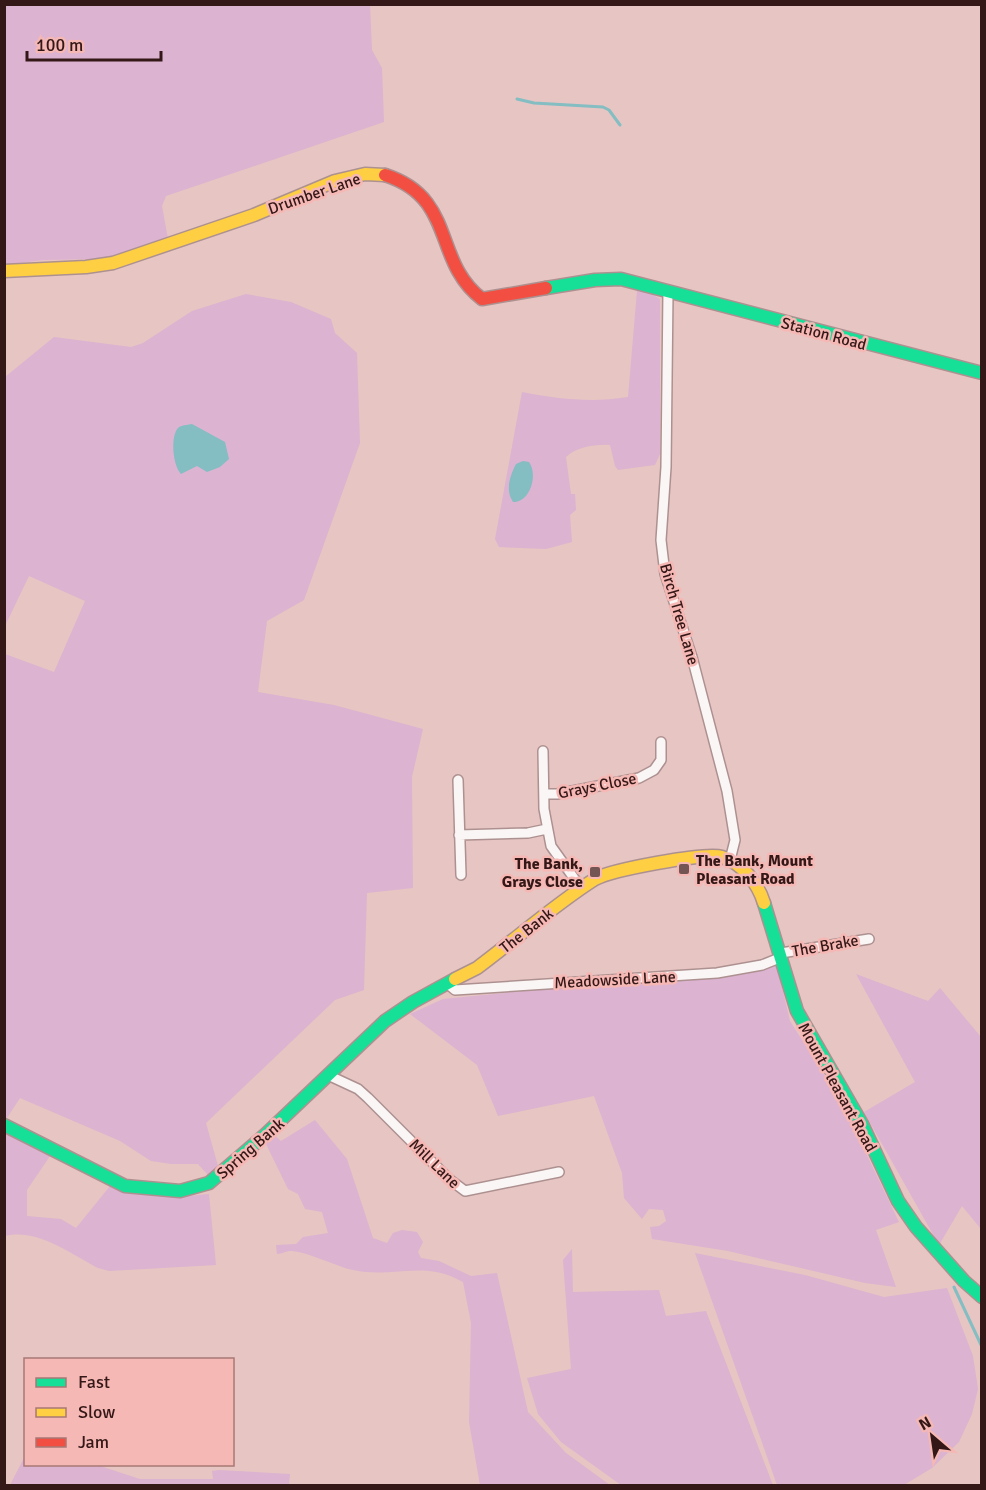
<svg xmlns="http://www.w3.org/2000/svg" width="986" height="1490" font-family="Signika,sans-serif">
	<rect width="100%" height="100%" fill="#e7c5c3"/>
	<!-- green -->
	<path fill="#dcb3d0" d="M 4,5 L 370,5 L 372,50 L 382,68 L 384,122 L 166,196 L 162,206 L 168,239 L 124,254 L 95,259 L 43,260 L 5,265 Z
		M 637,291 L 650,293 L 660,299 L 660,454 L 655,465 L 618,470 L 615,466 L 610,445 C 596,444 576,447 566,457 L 571,494 L 575,494 L 576,510 L 570,515 L 572,542 L 546,549 L 499,547 L 495,539 L 522,392 C 558,399 592,403 628,397 Z
		M 246,294 L 291,302 L 331,319 L 335,333 L 357,353 L 360,443 L 304,600 L 267,621 L 258,692 L 334,705 L 423,729 L 412,777 L 413,888 L 367,893 L 364,990 L 335,1000 L 206,1123 L 218,1166 L 208,1175 L 198,1164 L 171,1164 L 151,1161 L 120,1141 L 20,1098 L 5,1121 L 5,654 L 54,672 L 85,601 L 29,576 L 5,626 L 5,377 L 54,337 L 131,347 L 143,343 L 192,311 Z
		M 777,966 L 790,1021 L 841,1101 L 899,1222 L 876,1230 L 896,1287 L 865,1283 L 728,1251 L 652,1239 L 650,1227 L 659,1226 L 666,1221 L 663,1210 L 649,1209 L 642,1219 L 624,1198 L 622,1173 L 594,1096 L 498,1116 L 477,1065 L 410,1014 L 443,999 Z
		M 856,974 L 928,1001 L 940,988 L 981,1037 L 981,1229 L 962,1206 L 939,1245 L 864,1112 L 915,1082 Z
		M 315,1120 L 347,1159 L 373,1238 L 387,1243 L 393,1233 L 402,1230 L 417,1232 L 423,1242 L 418,1252 L 421,1258 L 439,1261 L 471,1276 L 497,1273 L 528,1412 L 566,1453 L 610,1485 L 480,1485 L 469,1422 L 471,1323 L 463,1282 C 423,1259 395,1279 353,1270 C 338,1267 303,1250 290,1251 C 286,1251 282,1254 277,1254 L 276,1245 L 296,1244 L 303,1237 L 328,1233 L 322,1212 L 305,1209 L 298,1194 L 288,1189 L 265,1142 L 273,1134 L 281,1141 Z
		M 4,1131 L 50,1156 L 27,1190 L 27,1216 L 61,1219 L 76,1228 L 110,1186 C 149,1198 169,1198 209,1194 L 216,1265 L 109,1271 L 98,1268 C 69,1253 38,1228 5,1236 Z
		M 572,1249 L 573,1292 L 659,1290 L 666,1316 L 706,1311 L 773,1485 L 621,1485 L 561,1442 L 538,1414 L 527,1378 L 571,1369 L 563,1260 Z
		M 695,1253 L 805,1275 L 884,1297 L 947,1288 L 973,1356 L 978,1389 L 972,1414 L 959,1442 L 932,1468 L 904,1485 L 777,1485 Z
		M 25,1456 L 26,1464 L 97,1465 L 140,1479 L 213,1479 L 212,1471 L 219,1470 L 290,1474 L 289,1485 L 10,1485 Z"/>
	<!-- water -->
	<path fill="#84bdc2" d="M 192,424 L 225,442 L 229,459 L 220,467 L 207,472 L 197,466 L 181,474 C 173,466 170,437 178,428 C 181,425 187,425 192,424 Z
		M 523,461 L 529,462 C 538,474 531,502 513,502 C 505,490 510,476 516,464 Z"/>
	<g fill="none" stroke-linecap="round" stroke-linejoin="round">
		<!-- stream -->
		<path stroke="#84bdc2" stroke-width="3" d="M 517,99 L 534,103 L 603,107 L 609,110 L 620,125
			M 954,1287 L 982,1347"/>
		<!-- street casing -->
		<g stroke="#ad9190" stroke-width="12">
			<path id="street" d="M 668,292 L 666,467 L 661,540 L 665,574 L 692,657 L 727,791 L 735,840 L 730,860
				M 543,751 L 544,809 L 551,846 L 581,888
				M 458,780 L 461,875
				M 544,794 L 557,794 L 639,778 L 654,770 L 661,760 L 661,742
				M 459,835 L 528,833 L 547,829
				M 781,953 L 869,939
				M 449,985 L 455,990 L 717,973 L 762,965 L 782,957
				M 330,1076 L 358,1089 L 368,1098 L 449,1179 L 465,1191 L 559,1172"/>
		</g>
		<!-- fast casing -->
		<g stroke="#ad9190" stroke-width="15">
			<path id="fast" d="M 546,288 L 595,280 L 621,279 L 982,373
				M 764,903 L 797,1011 L 862,1124 L 898,1201 L 916,1227 L 964,1281 L 982,1297
				M 4,1125 L 125,1186 L 180,1191 L 209,1183 L 266,1134 L 385,1021 L 413,1002 L 455,979"/>
		</g>
		<!-- slow casing -->
		<g stroke="#ad9190" stroke-width="15">
			<path id="slow" d="M 4,271 L 86,267 L 113,263 L 254,215 L 335,181 L 365,174 L 385,175
				M 455,979 L 477,968 C 516,939 554,905 595,879 C 611,870 705,852 722,857 C 742,863 758,883 764,903"/>
		</g>
		<!-- jam casing -->
		<g stroke="#ad9190" stroke-width="15">
			<path id="jam" d="M 385,175 C 457,198 432,261 482,299 L 546,288"/>
		</g>
		<!-- street -->
		<use href="#street" stroke="#fbf6f6" stroke-width="9"/>
		<!-- fast -->
		<use href="#fast" stroke="#16e098" stroke-width="12"/>
		<!-- slow -->
		<use href="#slow" stroke="#ffcf43" stroke-width="12"/>
		<!-- jam -->
		<use href="#jam" stroke="#f24e42" stroke-width="12"/>
	</g>
	<!-- markers -->
	<g fill="#735553" stroke="#f6b8b4" stroke-width="2">
		<rect x="678" y="863" width="12" height="12" rx="3"/>
		<rect x="589" y="866" width="12" height="12" rx="3"/>
	</g>
	<g text-anchor="middle" stroke-width="5" stroke-linejoin="round" paint-order="stroke">
		<!-- street labels -->
		<g font-size="16" fill="#341817" stroke="#f6b8b4">
			<text transform="translate(314 193) rotate(-19)" y="6">Drumber Lane</text>
			<text transform="translate(824 333) rotate(15)" y="6">Station Road</text>
			<text transform="translate(680 614) rotate(74)" y="6">Birch Tree Lane</text>
			<text transform="translate(597 785) rotate(-11)" y="6">Grays Close</text>
			<text transform="translate(526 930) rotate(-38)" y="6">The Bank</text>
			<text transform="translate(825 945) rotate(-10)" y="6">The Brake</text>
			<text transform="translate(615 979) rotate(-3)" y="6">Meadowside Lane</text>
			<text transform="translate(838 1087) rotate(61)" y="6">Mount Pleasant Road</text>
			<text transform="translate(250 1148) rotate(-41)" y="6">Spring Bank</text>
			<text transform="translate(435 1163) rotate(44)" y="6">Mill Lane</text>
		</g>
		<!-- poi labels -->
		<g font-size="16" font-weight="bold" fill="#341817" stroke="#f6b8b4" text-anchor="start">
			<text x="696" y="866">The Bank, Mount<tspan x="696" dy="18">Pleasant Road</tspan></text>
			<text x="583" y="869" text-anchor="end">The Bank,<tspan x="583" dy="18">Grays Close</tspan></text>
		</g>
	</g>
	<!-- border -->
	<rect width="986" height="1490" fill="none" stroke="#341817" stroke-width="12"/>
	<!-- legend -->
	<rect x="24" y="1358" width="210" height="108" fill="#f6b8b4" stroke="#a87875" stroke-width="1.5"/>
	<rect x="36" y="1378" width="30" height="9" fill="#16e098" stroke="#a87875" stroke-width="1.5"/>
	<text x="78" y="1388" font-size="18" fill="#341817">Fast</text>
	<rect x="36" y="1408" width="30" height="9" fill="#ffcf43" stroke="#a87875" stroke-width="1.5"/>
	<text x="78" y="1418" font-size="18" fill="#341817">Slow</text>
	<rect x="36" y="1438" width="30" height="9" fill="#f24e42" stroke="#a87875" stroke-width="1.5"/>
	<text x="78" y="1448" font-size="18" fill="#341817">Jam</text>
	<!-- north arrow -->
	<g transform="translate(932 1436) rotate(331)" stroke="#f6b8b4" stroke-width="4.5" paint-order="stroke">
	<path d="M0-4.5L10 22L0 15L-10 22Z" fill="#341817"/>
	<text y="-9" font-size="16" font-weight="bold" text-anchor="middle" fill="#341817">N</text>
	</g>
	<!-- scale -->
	<path d="M27 51v9h134v-9" fill="none" stroke="#341817" stroke-width="3"/>
	<text x="36" y="51" font-size="18" fill="#341817" stroke="#f6b8b4" stroke-width="4.5" paint-order="stroke">100 m</text>
</svg>
